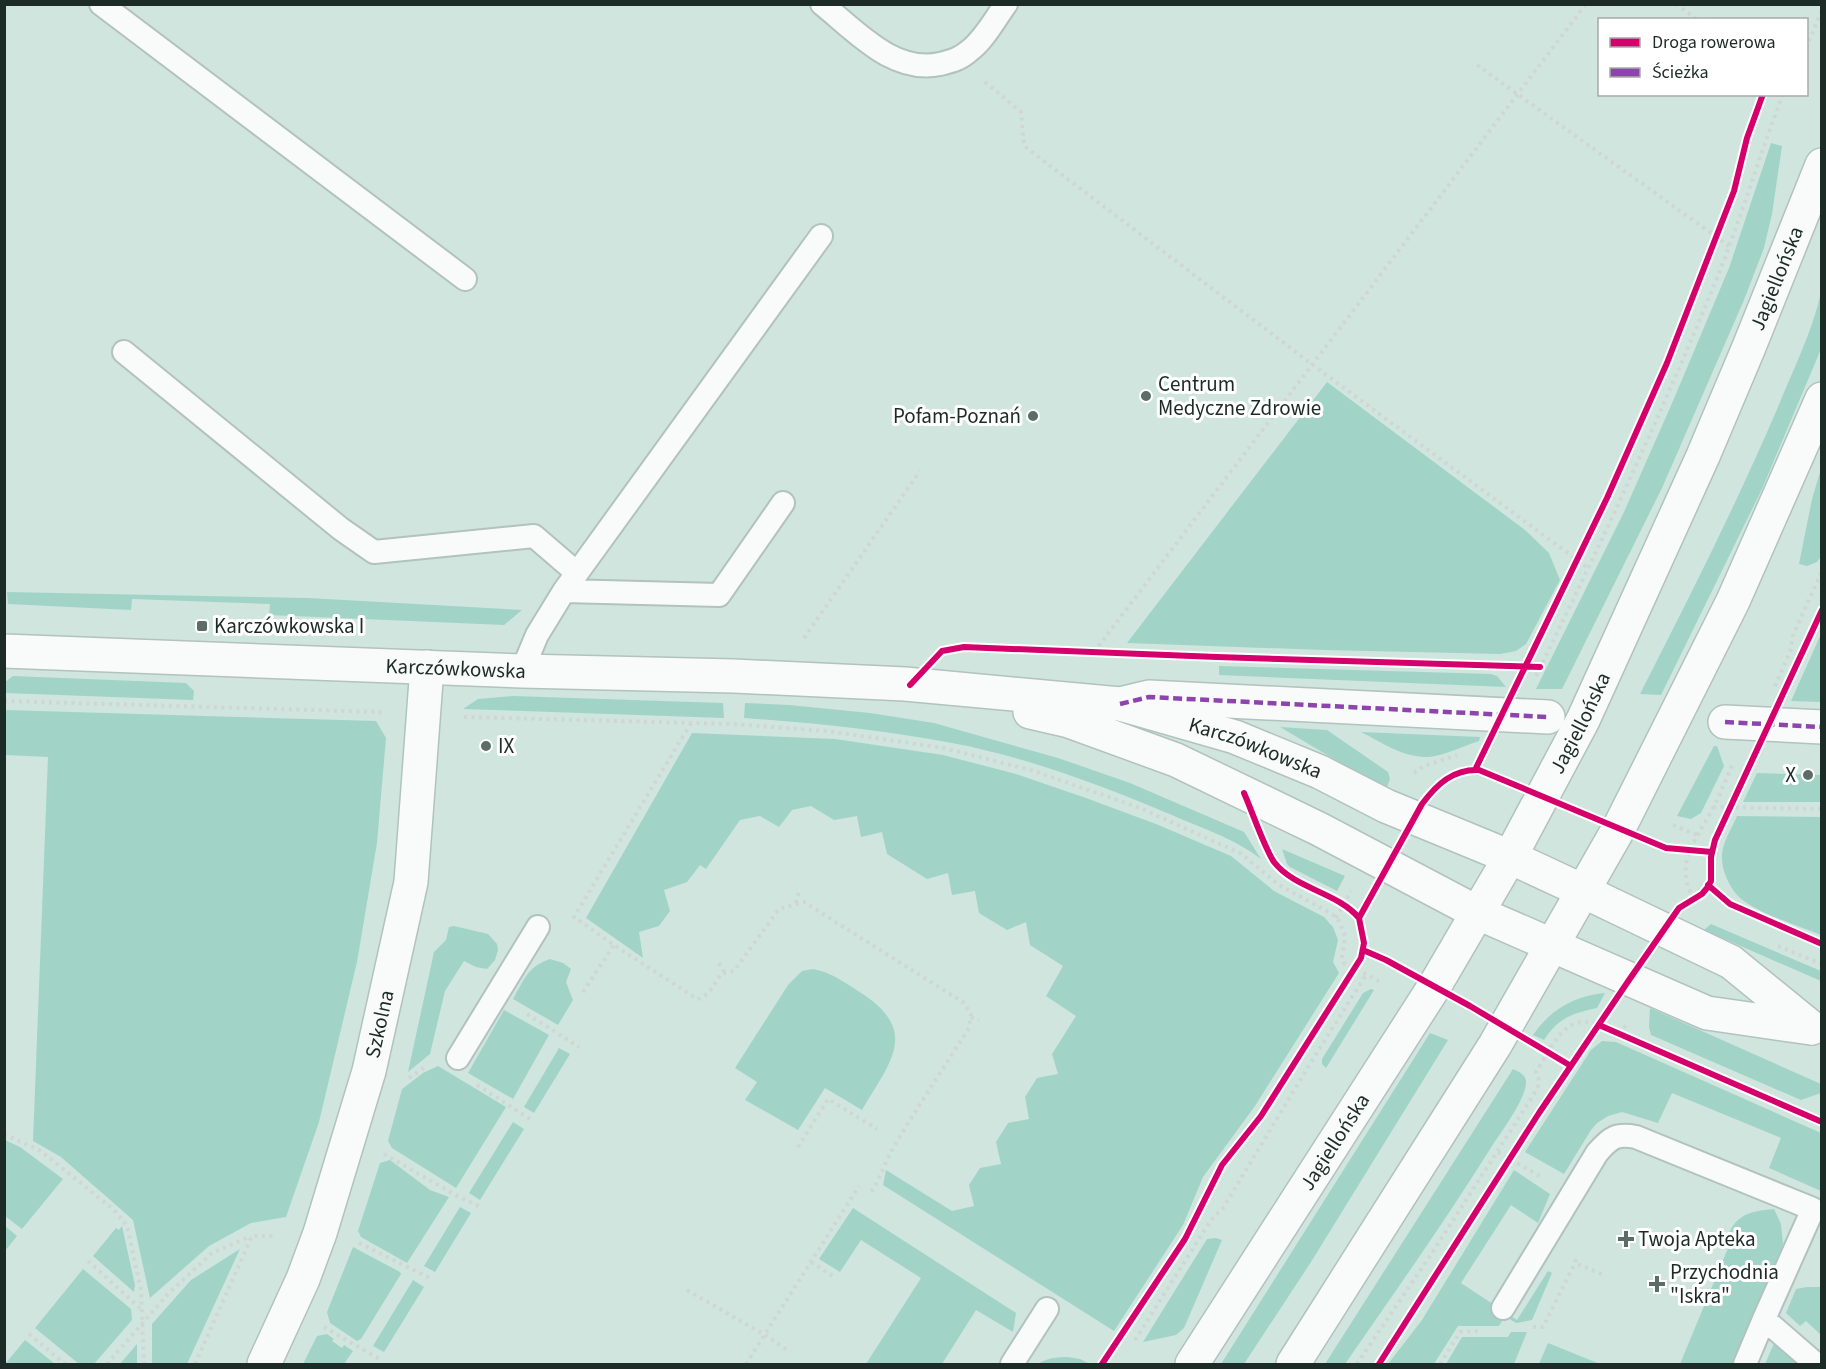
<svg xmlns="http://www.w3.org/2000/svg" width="1826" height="1369" font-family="'Source Sans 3',sans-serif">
	<rect width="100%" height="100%" fill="#d0e5de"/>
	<!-- green -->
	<path fill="#a1d4c7" d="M 1771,143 L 1782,146 L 1772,214 L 1764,248 L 1744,300 L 1662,488 L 1562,689 L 1536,689 L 1624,512 L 1673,401 L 1729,268 Z
		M 1821,293 L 1821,349 L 1762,489 L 1661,695 L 1640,694 C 1688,600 1736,505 1778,407 C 1793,370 1812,332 1821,293 Z
		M 1327,382 L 1525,530 L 1549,553 L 1560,580 L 1526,644 L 1516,651 L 1500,654 L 1324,650 L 1127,643 Z
		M 1821,469 L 1821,556 L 1817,562 L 1807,566 L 1799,564 L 1812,499 Z
		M 7,592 L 308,598 L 522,610 L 504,625 L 269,615 L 270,604 L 132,599 L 131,610 L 8,604 Z
		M 1821,634 L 1821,702 L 1791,701 Z
		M 1219,666 L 1491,674 L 1497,676 L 1506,687 L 1219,675 Z
		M 13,676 L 186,683 L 194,691 L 193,700 L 5,693 L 5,682 Z
		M 513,696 L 723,703 L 724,718 L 463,709 L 478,699 Z
		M 745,703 L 789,705 L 870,713 L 934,723 L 1058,758 L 1130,783 L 1244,832 L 1261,859 C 1234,838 1199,827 1167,813 C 1098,784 1026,757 952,743 C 883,730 814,723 744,718 Z
		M 5,710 L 376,721 L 386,738 L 377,843 L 357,962 L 319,1122 L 286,1217 L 251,1223 L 209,1246 L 150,1298 L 133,1220 L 61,1157 L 33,1141 L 48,757 L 5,755 Z
		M 1280,727 L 1327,730 L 1388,772 L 1390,779 L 1386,790 Z
		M 1361,732 L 1480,737 L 1479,741 C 1463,746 1444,756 1428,757 C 1404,758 1381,742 1361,732 Z
		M 692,733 L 835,739 L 943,755 L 1016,774 L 1086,798 L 1156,824 L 1231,856 L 1274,891 L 1324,917 L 1333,927 L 1338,940 L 1333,962 L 1339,973 L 1255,1106 L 1203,1177 L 1183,1225 L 1114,1331 L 883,1185 L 886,1170 L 952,1211 L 974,1206 L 969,1185 L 980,1168 L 1001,1164 L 996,1142 L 1008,1123 L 1029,1119 L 1025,1097 L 1037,1078 L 1058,1074 L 1052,1054 L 1076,1016 L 1046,996 L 1063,966 L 1030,945 L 1026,922 L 1007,930 L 979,913 L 975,891 L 952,895 L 948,873 L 927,879 L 887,854 L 882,832 L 861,837 L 857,816 L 834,820 L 811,806 L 792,810 L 779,827 L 760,816 L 740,820 L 706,869 L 700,865 L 687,882 L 664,890 L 670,911 L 659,926 L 639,932 L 643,958 L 586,918 Z
		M 1714,746 L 1717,746 L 1724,766 L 1701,813 L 1691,819 L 1677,816 Z
		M 1757,773 L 1821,775 L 1821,802 L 1743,802 Z
		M 1737,816 L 1821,817 L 1821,935 C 1797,925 1765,916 1744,901 C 1732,893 1721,871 1722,856 C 1722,843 1732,828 1737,816 Z
		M 1282,849 L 1345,876 L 1337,891 L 1290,867 L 1287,864 Z
		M 1711,924 L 1821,971 L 1821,981 L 1704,930 Z
		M 454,926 L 488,934 L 497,944 L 498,950 L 495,960 L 487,969 L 476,967 L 464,961 L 445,991 L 430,1054 L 408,1072 L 434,952 L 446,940 L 449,927 Z
		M 550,959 L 563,963 L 571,969 L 566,982 L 573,1000 L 558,1025 L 513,999 C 524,980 528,966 550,959 Z
		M 813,969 C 831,972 844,982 858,991 C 921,1030 891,1061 862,1110 L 825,1088 L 798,1130 L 745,1100 L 757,1082 L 735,1068 L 788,985 L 802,971 Z
		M 1371,989 L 1374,990 L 1326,1068 L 1322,1064 L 1322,1059 L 1363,993 Z
		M 1605,993 L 1597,1008 C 1573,1013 1558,1018 1544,1040 L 1533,1035 C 1551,1009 1574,996 1605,993 Z
		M 1650,1008 L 1821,1084 L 1821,1093 L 1801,1100 L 1651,1035 L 1649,1027 Z
		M 504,1010 L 549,1035 L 513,1099 L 468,1073 Z
		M 1430,1033 L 1448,1040 L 1311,1262 L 1244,1364 L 1221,1364 Z
		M 1602,1041 L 1616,1042 L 1821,1133 L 1821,1191 L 1769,1168 L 1781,1138 L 1672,1093 L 1658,1123 L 1622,1112 L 1608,1116 L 1597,1123 L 1591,1130 L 1564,1174 L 1525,1152 L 1591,1050 Z
		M 559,1048 L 570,1054 L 534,1113 L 524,1107 Z
		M 438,1066 L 506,1107 L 456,1188 L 392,1148 L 388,1141 L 402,1089 L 423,1073 Z
		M 1513,1069 C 1519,1072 1525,1074 1526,1081 C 1527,1098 1501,1132 1492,1146 C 1445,1221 1395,1292 1345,1364 L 1325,1364 Z
		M 513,1122 L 524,1129 L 480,1200 L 469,1193 Z
		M 5,1140 L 20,1147 L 63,1179 L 22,1229 L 5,1216 Z
		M 390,1160 L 430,1190 L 449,1197 L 407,1263 L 361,1237 L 358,1231 L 380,1163 Z
		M 1514,1170 L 1550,1194 L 1538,1223 L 1511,1205 L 1461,1283 L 1517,1320 L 1548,1271 L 1552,1273 L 1532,1320 L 1516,1323 L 1505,1316 L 1499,1326 L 1458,1326 L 1434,1364 L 1388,1364 L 1422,1320 Z
		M 460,1207 L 471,1213 L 435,1272 L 424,1266 Z
		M 853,1208 L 1016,1313 L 1013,1332 L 976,1310 L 942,1364 L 866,1364 L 921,1278 L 861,1240 L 840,1272 L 819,1259 Z
		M 1774,1209 L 1781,1224 L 1783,1244 L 1735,1364 L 1680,1364 L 1733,1236 L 1729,1233 C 1738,1213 1753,1211 1774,1209 Z
		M 5,1226 L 17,1236 L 5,1251 Z
		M 122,1226 L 135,1285 L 134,1292 L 93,1256 L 116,1228 L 119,1230 Z
		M 1216,1238 L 1222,1240 L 1184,1328 L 1176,1335 L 1143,1342 L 1207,1239 Z
		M 353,1247 L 400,1272 L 401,1274 L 361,1339 L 357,1341 L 330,1323 L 327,1312 Z
		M 240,1249 L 187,1364 L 152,1364 L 152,1324 L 191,1280 Z
		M 83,1269 L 131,1309 L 132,1320 L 94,1364 L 79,1364 L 35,1328 Z
		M 413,1280 L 424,1287 L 384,1352 L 373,1346 Z
		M 1807,1287 L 1821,1287 L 1821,1335 L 1806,1321 L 1800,1326 L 1786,1313 L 1796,1289 Z
		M 1511,1332 L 1527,1332 L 1514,1364 L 1446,1364 L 1462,1337 L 1508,1337 Z
		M 327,1334 L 334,1339 L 332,1341 L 342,1348 L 344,1345 L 353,1351 L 344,1364 L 303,1364 L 317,1336 Z
		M 25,1340 L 55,1364 L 5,1364 Z
		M 1775,1341 L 1800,1364 L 1765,1364 Z
		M 1548,1343 L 1600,1364 L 1539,1364 Z
		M 137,1344 L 137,1364 L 120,1364 Z
		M 1068,1357 L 1080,1359 L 1088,1363 L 1087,1364 L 1038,1364 C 1046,1358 1057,1357 1068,1357 Z"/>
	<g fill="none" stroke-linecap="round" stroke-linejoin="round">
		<!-- service casing -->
		<g stroke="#b2c2be" stroke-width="26">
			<path id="service" d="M 101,4 L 465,279
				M 822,4 C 856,31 893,74 940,64 C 952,61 960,59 969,51 C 984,40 995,19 1006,4
				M 124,352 L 341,529 L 374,552 L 534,536 L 577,573
				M 564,591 L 719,595 L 783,503
				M 522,671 L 537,635 L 564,591 L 821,236
				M 458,1058 L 538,927
				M 1503,1308 L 1597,1153 C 1610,1138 1616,1133 1636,1137 L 1813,1209 L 1764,1319 L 1816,1364
				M 1012,1364 L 1047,1309
				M 1745,1364 L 1764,1319"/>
		</g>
		<!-- pedestrian casing -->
		<g stroke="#b2c2be" stroke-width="36">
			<path id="pedestrian" d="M 1120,704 L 1149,697 L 1548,717
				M 1725,722 L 1822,727"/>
		</g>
		<!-- minor casing -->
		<g stroke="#b2c2be" stroke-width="36">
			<g id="minor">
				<path id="s1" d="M 4,651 L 522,671 L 734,676 L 905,684 L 1120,704 L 1235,737 L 1320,772 L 1386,806 L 1510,857 L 1583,891 L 1731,962 L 1812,1028"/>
				<path d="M 1030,712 L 1069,721 L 1176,760 L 1319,829 L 1478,913 L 1707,1013 L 1811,1028"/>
				<path id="s2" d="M 264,1364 L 303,1279 L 320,1233 L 369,1071 L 411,882 L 427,667"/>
			</g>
		</g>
		<!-- tertiary casing -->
		<g stroke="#b2c2be" stroke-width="36">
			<g id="tertiary">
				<path id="s3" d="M 1192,1364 L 1434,987 L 1510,857 L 1583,720 L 1703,456 L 1749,347 L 1822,165"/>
				<path d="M 1293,1364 L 1495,1045 L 1619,828 L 1733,601 L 1822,399"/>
			</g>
		</g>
		<!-- path -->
		<path stroke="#d0d6d4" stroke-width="4" stroke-dasharray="3 4.5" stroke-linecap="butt" d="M 1676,4 L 1698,20
			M 1806,48 L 1822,10
			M 1477,65 L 1729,246
			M 985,82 L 1021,112 L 1024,146 L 1313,365 L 1588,568
			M 804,638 L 920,471
			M 1094,652 L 1586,4
			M 1536,676 C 1600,546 1660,417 1715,283 C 1740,221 1759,157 1783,94
			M 1775,686 L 1790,652 L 1793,635 L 1822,571
			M 4,701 L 379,712 L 384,714
			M 464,717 L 731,724 L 827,731 L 944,748 L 1034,771 L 1140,808 L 1240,853 L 1279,885 L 1332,914 L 1339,921 L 1345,936 L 1342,957 L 1344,963 L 1379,981
			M 691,723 L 574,917 L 614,945 L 697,999 C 709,997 715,983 721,974 L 734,971 L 779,909 L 804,902 L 964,1003 L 971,1015 L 969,1028 C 944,1067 919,1105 895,1145 C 885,1161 881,1178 870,1194
			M 1414,773 L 1424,766 L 1457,755
			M 1713,807 L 1822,809
			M 1673,825 L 1697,835
			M 1694,899 C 1673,864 1696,840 1712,810 C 1720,795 1726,779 1733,763
			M 796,903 L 799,892
			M 1336,918 L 1351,891
			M 1778,946 L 1822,964
			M 719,963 L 724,972
			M 583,992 L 614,945
			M 527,1014 L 579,1047
			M 971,1017 L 979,1020
			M 1620,1034 L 1628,1022
			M 409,1078 L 425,1067
			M 477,1085 L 533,1121
			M 4,1134 L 41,1151 L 114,1210 L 127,1226 L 141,1290 L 144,1364
			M 798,1147 L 828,1099 L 877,1129
			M 1498,1152 L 1541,1177
			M 384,1154 L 459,1197 L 479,1206
			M 359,1243 L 432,1279
			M 1576,1259 L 1575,1263 L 1604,1275
			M 88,1261 L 142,1310
			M 811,1262 L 836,1278
			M 687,1290 L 765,1335 L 790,1352
			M 324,1327 L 381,1360
			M 1533,1327 L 1543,1327 L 1574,1265
			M 29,1334 L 65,1364
			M 1135,1340 L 1211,1220 L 1223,1208 L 1313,1059 L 1366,975
			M 107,1364 L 168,1294 L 212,1253 L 251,1236
			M 195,1364 L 252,1236 L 276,1236
			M 746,1364 L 859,1186
			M 1357,1364 L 1434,1250 L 1529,1102 C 1535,1092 1543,1083 1536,1072 C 1551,1048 1565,1011 1599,1025
			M 1440,1364 L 1460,1332 L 1478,1331"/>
		<!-- service -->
		<use href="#service" stroke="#f8fbfa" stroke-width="22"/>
		<!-- pedestrian -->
		<use href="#pedestrian" stroke="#f8fbfa" stroke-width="33"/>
		<!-- minor -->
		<use href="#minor" stroke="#f8fbfa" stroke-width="33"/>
		<!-- tertiary -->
		<use href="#tertiary" stroke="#f8fbfa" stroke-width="33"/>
		<!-- quiet -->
		<path stroke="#8e44ad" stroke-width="4.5" stroke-dasharray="9 4.5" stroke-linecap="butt" d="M 1120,704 L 1149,697 L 1548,717
			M 1725,722 L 1822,727"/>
		<!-- cycleway casing -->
		<g stroke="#fff" stroke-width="10">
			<path id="cycleway" d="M 910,685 L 942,651 L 964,647 L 1217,657 L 1540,667
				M 1475,770 L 1607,498 L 1667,363 L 1734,191 L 1747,138 L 1763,94
				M 1244,793 C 1252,811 1264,847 1274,862 C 1295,889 1337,892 1359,918
				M 1708,885 L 1730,904 L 1822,944
				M 1363,950 L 1386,960 L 1470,1006 L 1571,1066
				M 1599,1025 L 1822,1122
				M 1102,1364 L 1185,1239 L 1222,1165 L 1261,1116 L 1361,958 L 1364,943 L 1359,918 L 1422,804 C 1437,784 1453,769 1479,770 L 1666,848 L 1712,852
				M 1379,1364 L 1539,1113 L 1629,980 L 1679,908 L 1702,894 L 1707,888 L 1711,881 L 1711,857 L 1715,840 L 1822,610"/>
		</g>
		<!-- cycleway -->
		<use href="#cycleway" stroke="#d6006c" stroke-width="6"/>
	</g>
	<!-- markers -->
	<g fill="#5c6c67" stroke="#fff" stroke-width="2">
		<circle cx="1146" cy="396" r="6"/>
		<circle cx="1033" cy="416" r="6"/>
		<rect x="196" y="620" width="12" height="12" rx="3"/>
		<circle cx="486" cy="746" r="6"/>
		<circle cx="1808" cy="775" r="6"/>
		<path d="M1623 1230h6v6h6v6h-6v6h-6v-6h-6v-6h6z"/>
		<path d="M1654 1275h6v6h6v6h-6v6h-6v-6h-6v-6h6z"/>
	</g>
	<g text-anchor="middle" stroke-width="6" stroke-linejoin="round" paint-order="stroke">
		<!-- street labels -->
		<g font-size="21" fill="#1d2b27" stroke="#fff">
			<text dy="7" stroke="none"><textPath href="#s3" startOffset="1236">Jagiellońska</textPath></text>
			<text dy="7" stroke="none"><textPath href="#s1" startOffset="452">Karczówkowska</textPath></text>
			<text dy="7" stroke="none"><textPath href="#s3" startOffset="750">Jagiellońska</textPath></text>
			<text dy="7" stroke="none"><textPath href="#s1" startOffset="1260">Karczówkowska</textPath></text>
			<text dy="7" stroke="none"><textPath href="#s2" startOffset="360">Szkolna</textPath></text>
			<text dy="7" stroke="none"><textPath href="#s3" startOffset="264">Jagiellońska</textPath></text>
		</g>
		<!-- poi labels -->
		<g font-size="21" fill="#1d2b27" stroke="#fff" text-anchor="start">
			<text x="1158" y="391">Centrum<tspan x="1158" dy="24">Medyczne Zdrowie</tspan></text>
			<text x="1021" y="423" text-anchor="end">Pofam-Poznań</text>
			<text x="214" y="633">Karczówkowska I</text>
			<text x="498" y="753">IX</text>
			<text x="1796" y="782" text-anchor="end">X</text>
			<text x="1638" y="1246">Twoja Apteka</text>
			<text x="1670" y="1279">Przychodnia<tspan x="1670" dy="24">"Iskra"</tspan></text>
		</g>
	</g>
	<!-- border -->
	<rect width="1826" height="1369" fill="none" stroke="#1d2b27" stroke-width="12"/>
	<!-- legend -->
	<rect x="1598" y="18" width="210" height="78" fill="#ffffff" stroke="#a5aaa9" stroke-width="1.5"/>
	<rect x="1610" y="38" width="30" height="9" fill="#d6006c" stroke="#a5aaa9" stroke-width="1.5"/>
	<text x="1652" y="48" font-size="18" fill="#1d2b27">Droga rowerowa</text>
	<rect x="1610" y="68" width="30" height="9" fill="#8e44ad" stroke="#a5aaa9" stroke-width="1.5"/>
	<text x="1652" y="78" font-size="18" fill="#1d2b27">Ścieżka</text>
</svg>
